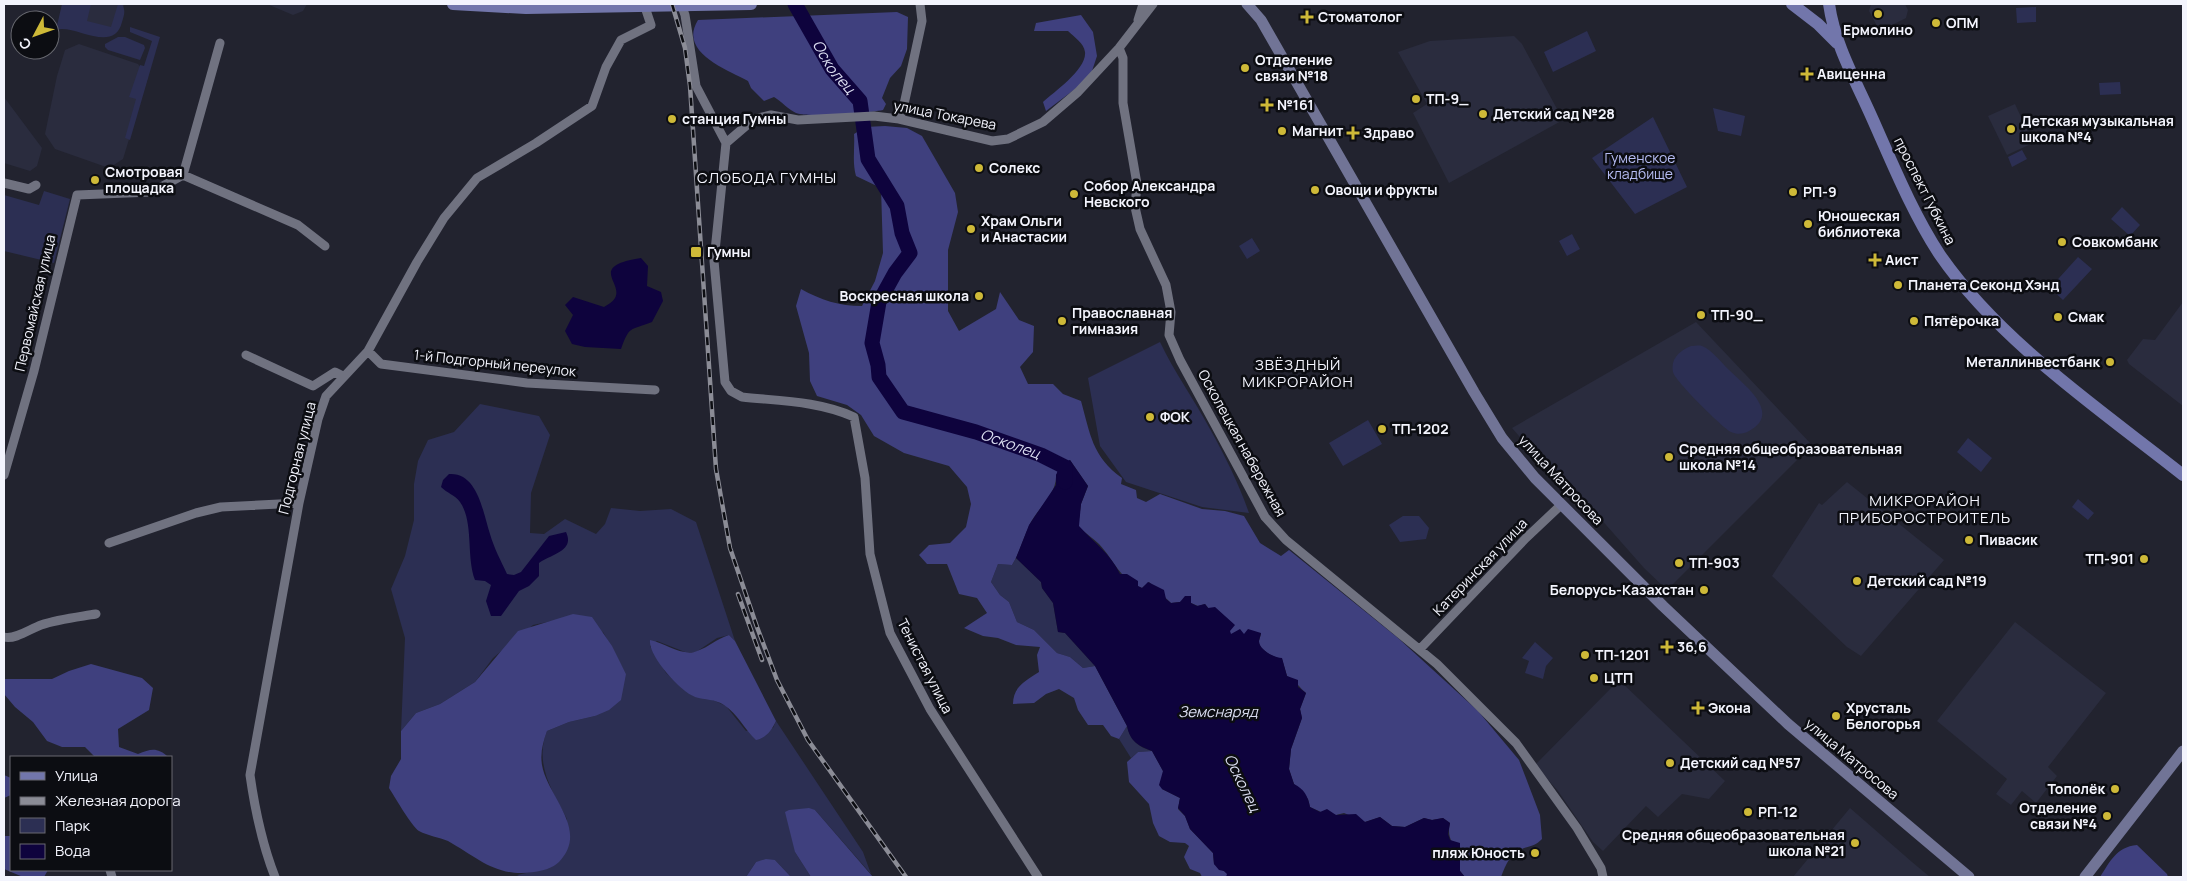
<svg xmlns="http://www.w3.org/2000/svg" width="2187" height="881" font-family="Manrope,sans-serif">
	<rect width="100%" height="100%" fill="#22232f"/>
	<!-- built -->
	<path fill="#2a2c3e" d="M 73,4 L 124,4 L 116,33 L 108,36 L 82,29 Z
		M 267,4 L 307,4 L 303,11 L 293,15 Z
		M 1871,4 L 1905,4 L 1908,10 L 1906,18 L 1886,28 L 1877,26 L 1869,11 Z
		M 1514,36 L 1522,44 L 1563,120 L 1449,183 L 1413,113 L 1427,104 L 1398,52 L 1430,41 Z
		M 79,44 L 138,64 L 148,77 L 123,159 L 109,168 L 55,149 L 45,134 L 57,76 L 65,50 Z
		M 4,97 L 42,148 L 37,166 L 30,171 L 4,163 Z
		M 2015,104 L 2033,143 L 2007,155 L 1988,116 Z
		M 2183,302 L 2183,406 L 2129,364 L 2127,360 L 2143,339 L 2155,340 Z
		M 1696,322 L 1812,445 L 1667,590 L 1644,568 L 1592,509 L 1548,469 L 1512,428 Z
		M 1847,482 L 1944,560 L 1861,656 L 1847,647 L 1772,576 L 1819,503 L 1822,505 Z
		M 2015,622 L 2106,693 L 2048,767 L 2057,776 L 2036,803 L 2022,791 L 2011,805 L 1996,794 L 2007,779 L 1937,721 Z
		M 1619,680 L 1725,781 L 1709,799 L 1682,794 L 1658,817 L 1646,806 L 1603,851 L 1593,842 L 1558,791 L 1535,765 Z
		M 1850,808 L 1912,862 L 1930,877 L 1793,877 Z"/>
	<!-- green -->
	<path fill="#2c2f53" d="M 62,4 L 91,4 L 87,21 L 111,27 L 118,4 L 122,4 C 126,11 124,15 122,22 C 114,55 73,23 56,30 Z
		M 2036,7 L 2036,22 L 2017,23 L 2016,8 Z
		M 130,27 L 160,37 L 130,140 L 125,138 L 136,99 L 129,97 L 140,65 L 144,66 L 152,41 L 130,32 Z
		M 1587,31 L 1596,51 L 1553,72 L 1544,52 Z
		M 118,37 L 125,37 L 144,45 L 145,48 L 140,60 L 108,50 L 105,47 L 105,44 Z
		M 2120,82 L 2121,94 L 2100,95 L 2099,83 Z
		M 1713,108 L 1745,116 L 1741,136 L 1718,131 Z
		M 1653,117 L 1687,187 L 1635,214 L 1592,158 Z
		M 2022,150 L 2027,159 L 2012,167 L 2008,157 Z
		M 44,191 L 70,199 L 54,263 L 4,251 L 4,195 L 39,205 Z
		M 2122,207 L 2140,225 L 2130,236 L 2111,219 Z
		M 1572,234 L 1580,249 L 1567,256 L 1559,241 Z
		M 1252,238 L 1260,251 L 1247,259 L 1239,246 Z
		M 2078,257 L 2092,269 L 2063,300 L 2050,288 Z
		M 1160,342 C 1174,372 1194,399 1210,429 C 1225,456 1239,484 1249,513 L 1202,507 L 1126,482 L 1100,446 L 1088,378 Z
		M 1691,346 C 1694,346 1699,345 1702,346 C 1712,350 1721,362 1728,369 C 1743,384 1783,413 1749,431 C 1744,434 1737,435 1731,432 C 1723,428 1674,380 1673,372 C 1670,358 1681,350 1691,346 Z
		M 480,404 L 539,416 L 550,435 L 531,493 L 530,533 L 544,534 L 565,519 L 596,534 L 605,524 L 611,508 L 640,511 L 671,509 L 696,522 L 735,641 L 729,635 L 717,638 L 696,652 L 685,652 L 657,641 L 650,646 L 666,673 L 693,696 L 713,700 L 726,706 L 746,731 L 773,728 L 776,721 L 863,852 L 871,874 L 815,810 L 795,852 L 811,877 L 791,877 L 775,860 L 756,862 L 746,877 L 521,877 L 517,875 L 549,868 L 567,819 C 552,791 534,763 547,731 L 569,722 L 595,716 L 626,674 L 603,632 L 552,621 L 533,625 L 493,658 L 475,682 L 440,704 L 416,713 L 401,731 L 405,638 L 391,589 L 405,556 L 414,520 L 414,484 L 418,461 L 428,440 L 454,432 Z
		M 1368,420 L 1382,444 L 1343,466 L 1329,443 Z
		M 1968,438 L 1992,458 L 1981,472 L 1957,452 Z
		M 2078,499 L 2094,513 L 2088,520 L 2072,507 Z
		M 1403,516 L 1419,516 L 1429,528 L 1426,539 L 1400,542 L 1389,525 Z
		M 1016,558 L 1041,582 L 1042,588 L 1053,603 L 1058,632 L 1065,633 L 1095,666 L 1083,668 L 1070,657 L 1057,653 L 1034,630 L 1017,622 L 1009,602 L 1000,595 L 991,582 L 998,564 L 1012,565 Z
		M 1535,642 L 1553,658 L 1546,666 L 1543,679 L 1525,673 L 1529,661 L 1522,658 Z
		M 1127,726 C 1130,740 1138,747 1152,751 L 1138,752 L 1131,758 L 1119,739 Z"/>
	<!-- forest -->
	<path fill="#3f407e" d="M 897,12 L 908,17 L 907,49 L 901,66 L 890,78 L 882,98 L 886,104 L 883,110 C 868,113 809,118 796,113 C 789,110 781,101 774,97 L 764,101 L 751,88 L 748,81 C 726,69 678,52 698,20 Z
		M 1081,15 L 1093,32 L 1097,56 L 1092,71 L 1083,83 L 1046,111 L 1043,102 C 1054,92 1087,69 1085,52 C 1084,43 1074,37 1068,31 L 1034,31 L 1036,23 Z
		M 885,126 L 907,128 L 922,136 L 955,193 L 958,212 L 948,250 L 948,311 L 959,331 L 996,309 L 1000,292 L 1019,320 L 1034,326 L 1033,352 L 1020,367 L 1028,384 L 1053,384 L 1063,394 L 1081,401 C 1090,433 1092,457 1122,478 L 1121,484 L 1136,490 L 1137,498 L 1146,502 L 1160,494 L 1202,509 L 1225,511 L 1244,516 L 1260,543 L 1281,556 L 1289,550 L 1398,638 L 1478,711 L 1519,760 L 1540,815 L 1542,839 C 1536,845 1532,846 1524,848 C 1510,853 1506,864 1501,877 L 1465,877 L 1460,871 L 1460,852 C 1451,842 1447,837 1450,823 L 1443,818 L 1432,820 L 1424,818 L 1405,827 L 1392,826 L 1380,817 L 1365,822 L 1344,813 L 1336,815 L 1321,812 L 1310,807 L 1308,799 L 1294,784 L 1289,769 L 1291,749 L 1302,718 L 1300,709 L 1306,693 C 1299,687 1295,680 1287,676 L 1282,659 C 1275,658 1259,650 1259,642 C 1259,640 1261,635 1261,633 L 1231,635 L 1205,604 L 1198,606 L 1191,603 L 1191,596 L 1180,602 L 1171,603 L 1149,582 L 1142,588 C 1119,579 1115,561 1099,544 C 1093,538 1085,533 1078,526 L 1081,504 L 1088,486 L 1070,460 L 1056,475 C 1057,495 1037,508 1029,526 C 1023,539 1020,552 1012,565 L 998,564 L 991,582 L 1000,595 L 1009,602 L 1017,622 L 1034,630 L 1057,653 L 1070,657 L 1083,668 L 1095,666 L 1127,726 L 1119,739 L 1111,736 L 1103,725 L 1088,725 L 1078,710 L 1074,698 L 1059,689 L 1046,694 L 1034,703 L 1013,704 C 1013,687 1025,681 1039,672 L 1037,655 L 1040,647 L 1016,645 L 998,638 L 983,636 L 964,628 L 987,613 L 977,598 L 959,594 L 947,564 L 927,564 L 919,555 L 929,545 L 950,543 L 966,527 L 971,504 L 967,487 L 949,466 L 904,453 L 874,436 L 861,415 L 847,405 L 817,396 L 810,381 L 809,353 L 796,306 L 801,289 C 821,300 839,306 862,306 L 875,281 L 883,253 L 881,188 L 856,176 C 852,162 855,148 854,134 L 865,127 Z
		M 573,614 L 592,617 L 612,646 L 626,674 L 621,700 L 609,710 L 595,716 L 569,722 L 547,731 C 543,742 540,753 542,765 C 547,796 590,830 559,862 C 553,868 542,871 534,872 C 497,878 478,858 448,841 C 439,837 428,836 419,831 C 412,827 395,797 389,788 L 391,776 L 401,759 L 401,731 L 416,713 L 440,704 L 475,682 L 518,631 Z
		M 729,635 L 735,641 L 776,721 C 772,730 766,738 756,740 C 745,730 737,713 724,705 C 715,699 705,700 695,697 C 680,691 648,656 650,640 C 665,643 683,657 697,651 C 709,647 716,639 729,635 Z
		M 91,664 L 142,678 L 153,688 L 149,710 L 118,729 L 119,747 L 138,754 C 151,749 157,747 168,757 L 95,757 L 85,747 L 62,747 L 47,741 L 33,722 L 15,707 L 4,694 L 4,679 L 52,679 L 69,671 Z
		M 1152,751 L 1163,771 L 1162,789 L 1180,798 L 1178,809 L 1185,816 L 1190,829 L 1213,853 L 1214,864 L 1228,874 L 1226,877 L 1202,877 L 1200,873 L 1190,869 L 1184,857 L 1189,846 L 1185,843 L 1170,842 L 1159,836 L 1153,823 L 1149,804 L 1129,782 L 1127,762 L 1138,752 Z
		M 4,775 L 11,778 L 11,795 L 4,798 Z
		M 809,808 L 815,810 L 873,877 L 811,877 L 795,852 L 785,812 L 789,810 Z
		M 4,836 L 11,836 L 11,870 L 48,870 L 44,877 L 23,877 L 4,869 Z
		M 2137,845 L 2167,874 L 2168,877 L 2100,877 C 2110,862 2116,847 2137,845 Z
		M 766,859 L 775,860 L 791,877 L 746,877 L 756,862 Z"/>
	<!-- water -->
	<path fill="#0e033d" d="M 641,258 L 648,266 L 647,286 L 661,292 L 663,301 L 652,322 C 629,331 630,325 621,349 L 585,347 L 572,344 L 565,331 L 573,315 L 565,305 L 573,297 L 604,307 C 641,289 577,268 641,258 Z
		M 1070,460 L 1088,486 L 1081,504 L 1079,526 C 1094,543 1110,553 1120,574 L 1127,574 L 1138,581 L 1138,586 L 1142,588 L 1148,582 L 1164,590 L 1166,599 L 1171,603 L 1180,602 L 1185,596 L 1191,596 L 1191,603 L 1197,606 L 1205,604 L 1208,608 L 1215,607 L 1235,625 L 1230,631 L 1231,634 L 1240,629 L 1244,634 L 1248,629 L 1261,633 C 1261,634 1259,640 1259,641 C 1259,650 1275,658 1282,658 L 1287,676 L 1298,680 L 1298,687 L 1306,693 L 1300,709 L 1302,718 L 1291,749 L 1289,769 L 1294,784 C 1304,789 1308,796 1310,807 L 1320,812 L 1327,809 L 1336,815 L 1356,814 L 1365,822 L 1380,817 L 1392,826 L 1405,827 L 1424,818 L 1432,820 L 1443,818 L 1450,823 L 1448,834 L 1450,840 L 1460,843 L 1460,871 L 1465,877 L 1226,877 L 1227,874 L 1224,871 L 1219,870 L 1214,864 L 1213,853 L 1190,829 L 1185,816 L 1178,808 L 1180,798 L 1162,789 L 1159,785 L 1163,771 L 1152,751 C 1138,746 1130,741 1127,726 L 1095,666 L 1065,633 L 1058,632 L 1053,603 L 1042,588 L 1041,582 L 1016,558 L 1029,525 L 1056,485 L 1056,475 L 1061,464 Z
		M 449,474 C 478,472 483,513 490,534 C 494,548 501,561 507,574 L 514,575 L 521,572 L 549,536 L 566,532 C 575,551 552,554 539,563 L 539,576 L 529,586 L 519,591 L 501,616 L 491,616 L 486,601 L 491,585 L 485,581 L 475,580 C 466,557 474,522 460,502 C 455,495 447,493 441,487 L 443,480 Z"/>
	<g fill="none" stroke-linecap="round" stroke-linejoin="round">
		<!-- river -->
		<path stroke="#0e033d" stroke-width="15" id="s1" d="M 795,4 L 832,69 L 860,101 L 868,159 L 897,206 L 902,233 L 910,253 L 895,273 L 879,302 L 872,343 L 878,365 L 879,377 L 903,412 L 976,432 L 1041,455 L 1065,467 L 1065,482"/>
		<!-- minor -->
		<path stroke="#707280" stroke-width="9" d="M 681,4 L 685,15 L 696,86 L 726,143
			M 1138,20 L 1143,4
			M 1119,48 L 1123,58 L 1123,103 L 1137,184 L 1135,207 L 1140,229 L 1166,285 L 1171,312 L 1169,335 L 1180,360 L 1265,517 L 1286,540 L 1437,664 L 1516,743 L 1577,828 L 1601,868 L 1603,877
			M 899,119 L 903,109 L 922,21 L 920,4
			M 183,175 L 220,43
			M 4,183 L 29,189 L 36,185
			M 368,351 L 381,364 L 527,383 L 655,390
			M 246,355 L 313,386 L 335,372 L 343,376
			M 4,475 L 34,371 L 77,195 L 152,192 L 183,175 L 298,225 L 325,246
			M 109,543 L 196,513 L 221,507 L 299,503
			M 4,637 C 15,640 30,629 41,625 C 58,619 78,617 96,614
			M 1420,649 L 1526,538 L 1561,505
			M 110,870 L 112,877
			M 275,877 C 262,844 255,810 250,775 L 299,503 L 318,419 L 326,396 L 368,351 L 417,262 L 444,218 L 477,178 L 536,143 L 592,106 L 606,67 L 621,40 L 651,25 L 644,4
			M 1038,877 L 930,709 L 890,633 L 870,554 L 865,478 L 854,417 C 819,401 779,401 742,397 L 731,391 L 725,382 L 714,261 L 726,143 L 754,119 L 771,115 L 798,120 L 874,116 L 899,119 L 992,141 L 1008,139 L 1043,122 L 1078,92 L 1119,48 L 1153,4"/>
		<!-- secondary -->
		<path stroke="#717496" stroke-width="11" d="M 1247,4 L 1261,20 L 1474,392 L 1502,438 L 1535,478 L 1663,606 L 1788,724 L 1969,877
			M 2085,877 L 2183,751"/>
		<!-- primary -->
		<path stroke="#7276ab" stroke-width="12" d="M 453,4 L 526,8 L 751,4
			M 1792,4 L 1818,24 L 1837,43
			M 1829,4 C 1835,46 1856,81 1873,120 C 1893,165 1913,214 1940,255 C 2000,342 2101,410 2183,475"/>
		<!-- rail casing -->
		<g stroke="#8b8c96" stroke-width="4.5">
			<path id="rail" d="M 672,4 L 685,48 L 690,86 L 716,469 L 730,548 L 757,627 L 777,680 L 808,740 L 906,877
				M 738,594 L 762,660"/>
		</g>
		<!-- rail -->
		<use href="#rail" stroke="#0c0d12" stroke-width="2.5" stroke-dasharray="8" stroke-linecap="butt"/>
	</g>
	<!-- markers -->
	<g fill="#ceb938" stroke="#0c0d12" stroke-width="2">
		<circle cx="1878" cy="14" r="5"/>
		<path d="M1304.5 9.5h5v5h5v5h-5v5h-5v-5h-5v-5h5z"/>
		<circle cx="1936" cy="23" r="5"/>
		<circle cx="1245" cy="68" r="5"/>
		<path d="M1804.5 66.5h5v5h5v5h-5v5h-5v-5h-5v-5h5z"/>
		<circle cx="1416" cy="99" r="5"/>
		<path d="M1264.5 97.5h5v5h5v5h-5v5h-5v-5h-5v-5h5z"/>
		<circle cx="1483" cy="114" r="5"/>
		<circle cx="672" cy="119" r="5"/>
		<circle cx="2011" cy="129" r="5"/>
		<circle cx="1282" cy="131" r="5"/>
		<path d="M1350.5 125.5h5v5h5v5h-5v5h-5v-5h-5v-5h5z"/>
		<circle cx="979" cy="168" r="5"/>
		<circle cx="95" cy="180" r="5"/>
		<circle cx="1315" cy="190" r="5"/>
		<circle cx="1793" cy="192" r="5"/>
		<circle cx="1074" cy="194" r="5"/>
		<circle cx="1808" cy="224" r="5"/>
		<circle cx="971" cy="229" r="5"/>
		<circle cx="2062" cy="242" r="5"/>
		<rect x="690" y="246" width="12" height="12" rx="2.5"/>
		<path d="M1872.5 252.5h5v5h5v5h-5v5h-5v-5h-5v-5h5z"/>
		<circle cx="1898" cy="285" r="5"/>
		<circle cx="979" cy="296" r="5"/>
		<circle cx="1701" cy="315" r="5"/>
		<circle cx="2058" cy="317" r="5"/>
		<circle cx="1062" cy="321" r="5"/>
		<circle cx="1914" cy="321" r="5"/>
		<circle cx="2110" cy="362" r="5"/>
		<circle cx="1150" cy="417" r="5"/>
		<circle cx="1382" cy="429" r="5"/>
		<circle cx="1669" cy="457" r="5"/>
		<circle cx="1969" cy="540" r="5"/>
		<circle cx="2144" cy="559" r="5"/>
		<circle cx="1679" cy="563" r="5"/>
		<circle cx="1857" cy="581" r="5"/>
		<circle cx="1704" cy="590" r="5"/>
		<path d="M1664.5 639.5h5v5h5v5h-5v5h-5v-5h-5v-5h5z"/>
		<circle cx="1585" cy="655" r="5"/>
		<circle cx="1594" cy="678" r="5"/>
		<path d="M1695.5 700.5h5v5h5v5h-5v5h-5v-5h-5v-5h5z"/>
		<circle cx="1836" cy="716" r="5"/>
		<circle cx="1670" cy="763" r="5"/>
		<circle cx="2115" cy="789" r="5"/>
		<circle cx="1748" cy="812" r="5"/>
		<circle cx="2107" cy="816" r="5"/>
		<circle cx="1855" cy="843" r="5"/>
		<circle cx="1535" cy="853" r="5"/>
	</g>
	<g text-anchor="middle" stroke-width="5" stroke-linejoin="round" paint-order="stroke">
		<!-- poi labels -->
		<g font-size="14" font-weight="bold" fill="#f3f4fd" stroke="#0c0d12" text-anchor="start">
			<text x="1318" y="22">Стоматолог</text>
			<text x="1946" y="28">ОПМ</text>
			<text x="1878" y="35" text-anchor="middle">Ермолино</text>
			<text x="1255" y="65">Отделение<tspan x="1255" dy="16">связи №18</tspan></text>
			<text x="1817" y="79">Авиценна</text>
			<text x="1426" y="104">ТП-9_</text>
			<text x="1277" y="110">№161</text>
			<text x="1493" y="119">Детский сад №28</text>
			<text x="682" y="124">станция Гумны</text>
			<text x="2021" y="126">Детская музыкальная<tspan x="2021" dy="16">школа №4</tspan></text>
			<text x="1292" y="136">Магнит</text>
			<text x="1363" y="138">Здраво</text>
			<text x="989" y="173">Солекс</text>
			<text x="105" y="177">Смотровая<tspan x="105" dy="16">площадка</tspan></text>
			<text x="1084" y="191">Собор Александра<tspan x="1084" dy="16">Невского</tspan></text>
			<text x="1325" y="195">Овощи и фрукты</text>
			<text x="1803" y="197">РП-9</text>
			<text x="1818" y="221">Юношеская<tspan x="1818" dy="16">библиотека</tspan></text>
			<text x="981" y="226">Храм Ольги<tspan x="981" dy="16">и Анастасии</tspan></text>
			<text x="2072" y="247">Совкомбанк</text>
			<text x="707" y="257">Гумны</text>
			<text x="1885" y="265">Аист</text>
			<text x="1908" y="290">Планета Секонд Хэнд</text>
			<text x="969" y="301" text-anchor="end">Воскресная школа</text>
			<text x="1072" y="318">Православная<tspan x="1072" dy="16">гимназия</tspan></text>
			<text x="1711" y="320">ТП-90_</text>
			<text x="2068" y="322">Смак</text>
			<text x="1924" y="326">Пятёрочка</text>
			<text x="2100" y="367" text-anchor="end">Металлинвестбанк</text>
			<text x="1160" y="422">ФОК</text>
			<text x="1392" y="434">ТП-1202</text>
			<text x="1679" y="454">Средняя общеобразовательная<tspan x="1679" dy="16">школа №14</tspan></text>
			<text x="1979" y="545">Пивасик</text>
			<text x="2134" y="564" text-anchor="end">ТП-901</text>
			<text x="1689" y="568">ТП-903</text>
			<text x="1867" y="586">Детский сад №19</text>
			<text x="1694" y="595" text-anchor="end">Белорусь-Казахстан</text>
			<text x="1677" y="652">36,6</text>
			<text x="1595" y="660">ТП-1201</text>
			<text x="1604" y="683">ЦТП</text>
			<text x="1708" y="713">Экона</text>
			<text x="1846" y="713">Хрусталь<tspan x="1846" dy="16">Белогорья</tspan></text>
			<text x="1680" y="768">Детский сад №57</text>
			<text x="2105" y="794" text-anchor="end">Тополёк</text>
			<text x="2097" y="813" text-anchor="end">Отделение<tspan x="2097" dy="16">связи №4</tspan></text>
			<text x="1758" y="817">РП-12</text>
			<text x="1845" y="840" text-anchor="end">Средняя общеобразовательная<tspan x="1845" dy="16">школа №21</tspan></text>
			<text x="1525" y="858" text-anchor="end">пляж Юность</text>
		</g>
		<!-- street labels -->
		<g font-size="14" fill="#f3f4fd" stroke="#0c0d12">
			<text transform="translate(945 115) rotate(11)" y="5">улица Токарева</text>
			<text transform="translate(1925 191) rotate(63)" y="5">проспект Губкина</text>
			<text transform="translate(35 303) rotate(-77)" y="5">Первомайская улица</text>
			<text transform="translate(495 363) rotate(6)" y="5">1-й Подгорный переулок</text>
			<text transform="translate(1242 443) rotate(61)" y="5">Осколецкая набережная</text>
			<text transform="translate(297 458) rotate(-76)" y="5">Подгорная улица</text>
			<text transform="translate(1561 480) rotate(47)" y="5">улица Матросова</text>
			<text transform="translate(1480 567) rotate(-46)" y="5">Катеринская улица</text>
			<text transform="translate(925 666) rotate(63)" y="5">Тенистая улица</text>
			<text transform="translate(1852 759) rotate(40)" y="5">улица Матросова</text>
		</g>
		<!-- park labels -->
		<g font-size="14" fill="#b6bcf3" stroke="#0c0d12">
			<text x="1640" y="163">Гуменское<tspan x="1640" dy="16">кладбище</tspan></text>
		</g>
		<!-- water labels -->
		<g font-size="15" font-style="italic" fill="#daddf0" stroke="#0c0d12">
			<text dy="5" stroke="none"><textPath href="#s1" startOffset="74">Осколец</textPath></text>
			<text dy="5" stroke="none"><textPath href="#s1" startOffset="569">Осколец</textPath></text>
			<text x="1218" y="717">Земснаряд</text>
			<text transform="translate(1242 783) rotate(64)" y="5">Осколец</text>
		</g>
		<!-- neighbourhood labels -->
		<g font-size="15" letter-spacing="1" fill="#f3f4fd" stroke="#0c0d12">
			<text x="767" y="183">СЛОБОДА ГУМНЫ</text>
			<text x="1298" y="370">ЗВЁЗДНЫЙ<tspan x="1298" dy="17">МИКРОРАЙОН</tspan></text>
			<text x="1925" y="506">МИКРОРАЙОН<tspan x="1925" dy="17">ПРИБОРОСТРОИТЕЛЬ</tspan></text>
		</g>
	</g>
	<!-- border -->
	<rect width="2187" height="881" fill="none" stroke="#f3f4fd" stroke-width="10"/>
	<!-- legend -->
	<rect x="10" y="756" width="162" height="115" fill="#0c0d12" stroke="#686970"/>
	<rect x="20" y="772" width="25" height="8" fill="#7276ab" stroke="#686970"/>
	<text x="55" y="781" font-size="15" fill="#f3f4fd">Улица</text>
	<rect x="20" y="797" width="25" height="8" fill="#8b8c96" stroke="#686970"/>
	<text x="55" y="806" font-size="15" fill="#f3f4fd">Железная дорога</text>
	<rect x="20" y="818" width="25" height="15" fill="#2c2f53" stroke="#686970"/>
	<text x="55" y="831" font-size="15" fill="#f3f4fd">Парк</text>
	<rect x="20" y="844" width="25" height="15" fill="#0e033d" stroke="#686970"/>
	<text x="55" y="856" font-size="15" fill="#f3f4fd">Вода</text>
	<!-- north arrow -->
	<g transform="translate(35 35) rotate(229)"><circle r="24" fill="#0c0d12" stroke="#686970"/>
	<path d="M0-4L9 19L0 12L-9 19Z" fill="#ceb938"/>
	<text y="-8" font-size="14" font-weight="bold" text-anchor="middle" fill="#f3f4fd">С</text>
	</g>
</svg>
